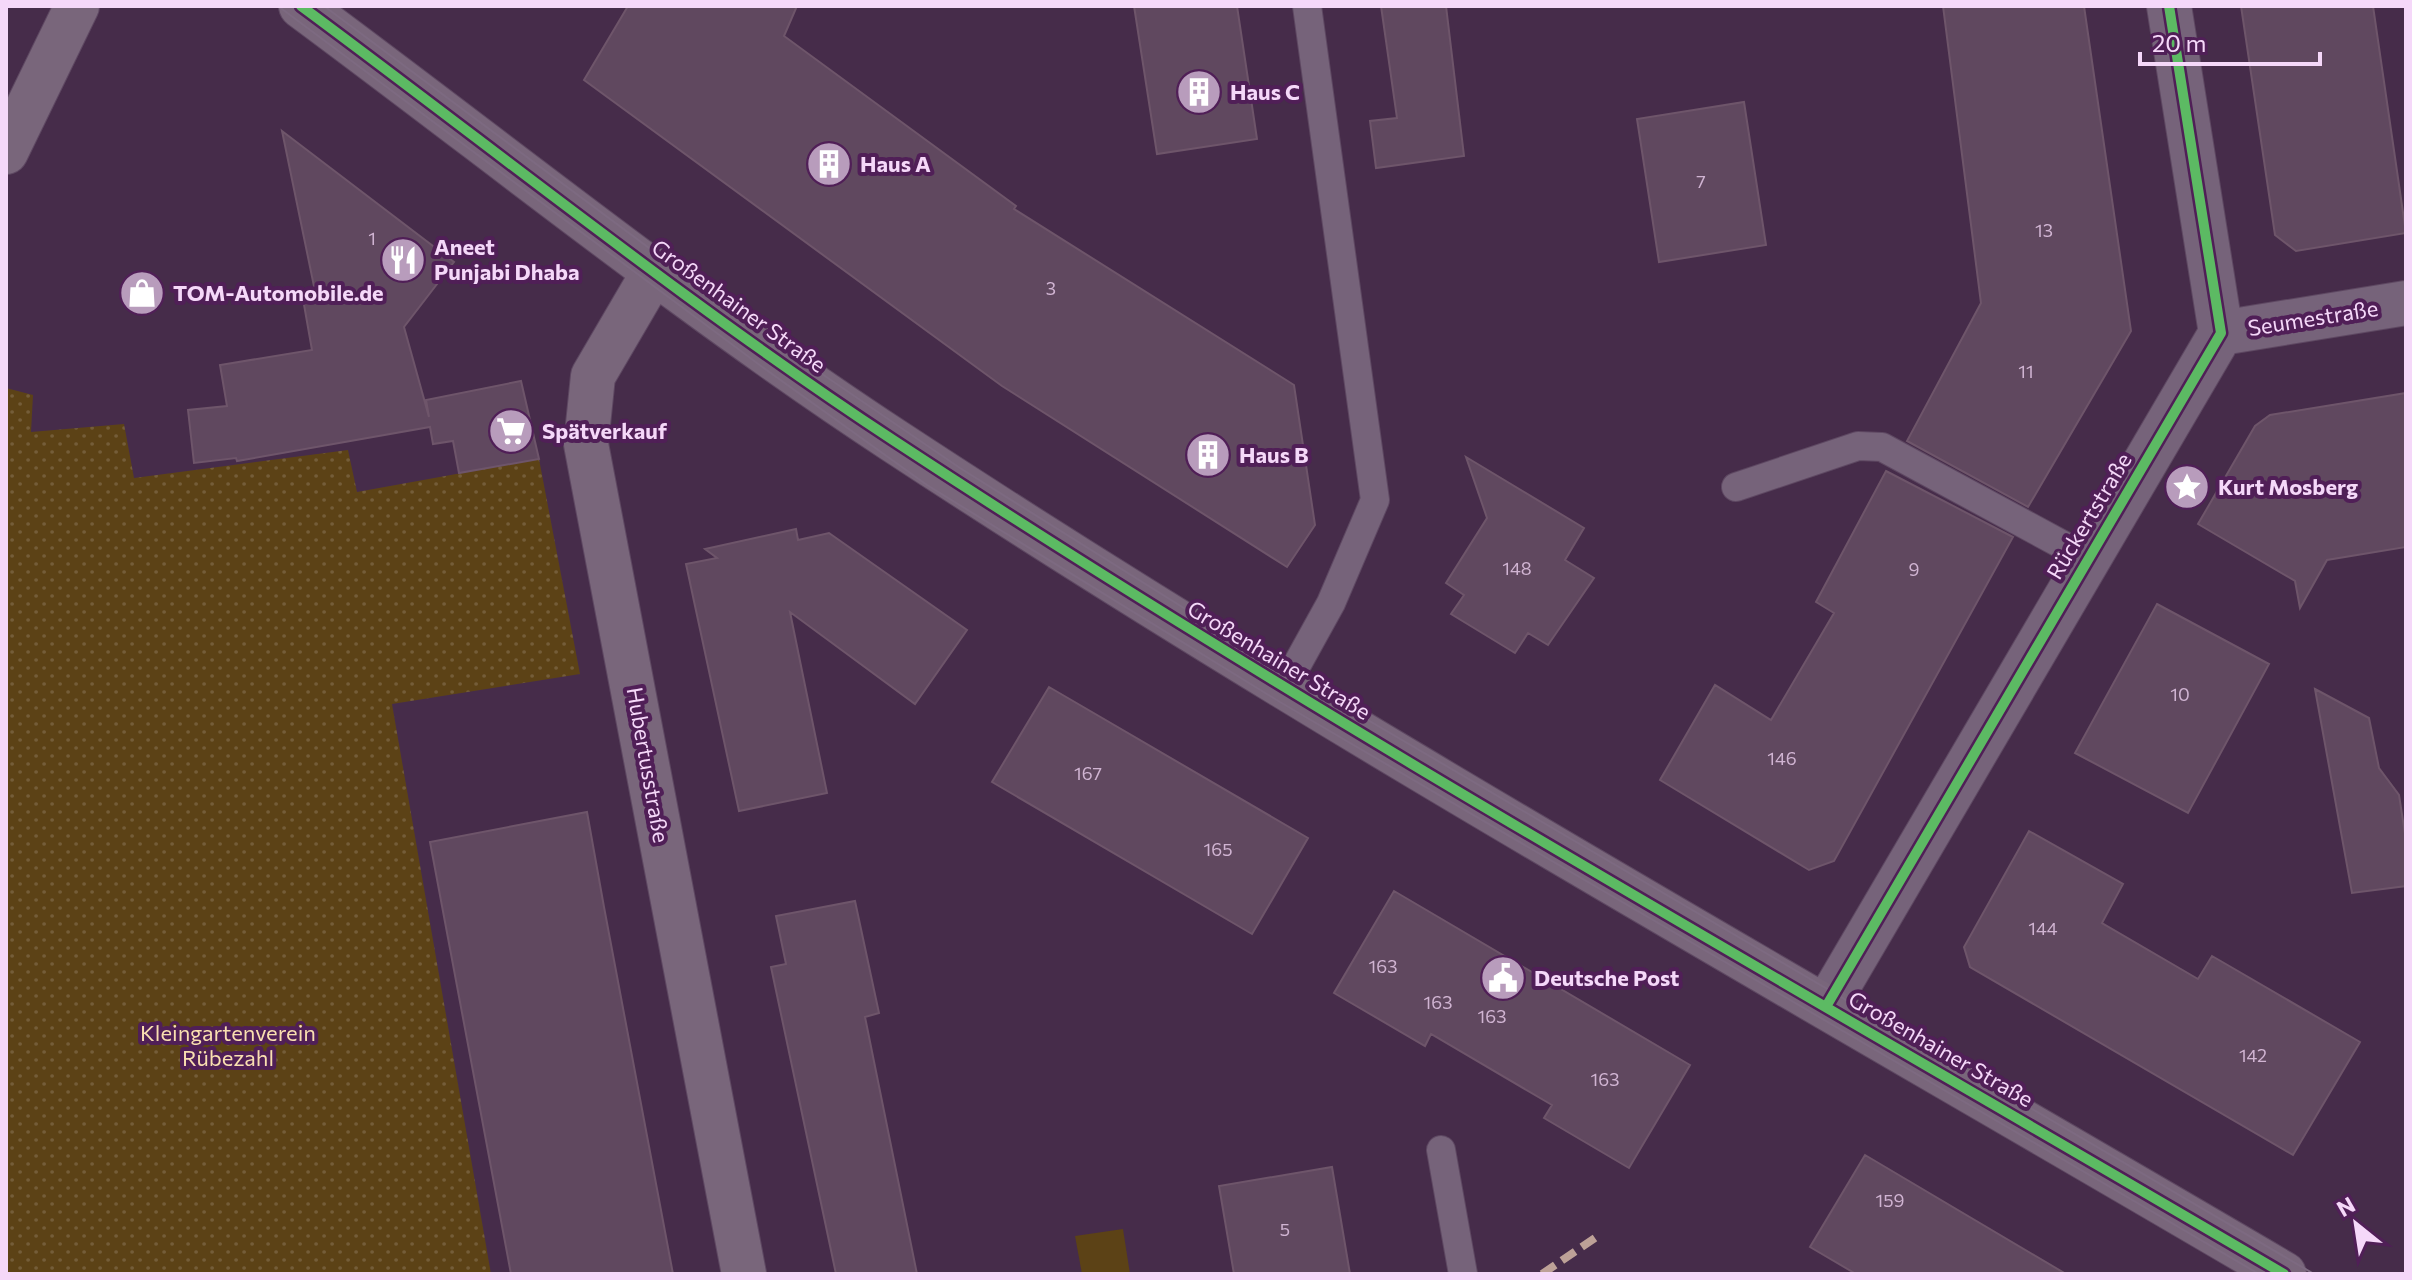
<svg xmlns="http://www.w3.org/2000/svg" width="2412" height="1280" font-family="Commissioner,sans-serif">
	<defs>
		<pattern id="grass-dots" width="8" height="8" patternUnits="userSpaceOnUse" patternTransform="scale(2)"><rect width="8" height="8" fill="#5c4216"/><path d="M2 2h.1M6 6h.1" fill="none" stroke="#745d39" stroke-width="1.8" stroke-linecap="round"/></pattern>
	</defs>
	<rect width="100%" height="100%" fill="#462c4a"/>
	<!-- grass -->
	<path fill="url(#grass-dots)" d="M 6,388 L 33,395 L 31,432 L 124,424 L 134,478 L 348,450 L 357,492 L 539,459 L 580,674 L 392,704 L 491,1274 L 6,1274 Z"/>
	<!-- park -->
	<path fill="#5c4216" d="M 1123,1229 L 1130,1274 L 1082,1274 L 1075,1236 Z"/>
	<!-- building -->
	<path fill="#60485f" stroke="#6e556a" stroke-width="2" d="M 628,6 L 797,6 L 784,36 L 1016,206 L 1014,209 L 1294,385 L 1315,525 L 1287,567 L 1002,386 L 584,80 Z
		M 1134,6 L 1237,6 L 1257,139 L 1157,154 Z
		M 1381,6 L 1446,6 L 1464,156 L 1376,168 L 1370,121 L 1397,118 Z
		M 1943,6 L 2084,6 L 2131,331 L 2028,507 L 1907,441 L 1981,303 Z
		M 2241,6 L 2373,6 L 2406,233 L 2296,251 L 2275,235 Z
		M 1744,102 L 1766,245 L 1659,262 L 1637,119 Z
		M 282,131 L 454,262 L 404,327 L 429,417 L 426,400 L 521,381 L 539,459 L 459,473 L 453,441 L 433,444 L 430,427 L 237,461 L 236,458 L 194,463 L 188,410 L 227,406 L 220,365 L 312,350 L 303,299 L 316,296 Z
		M 2406,393 L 2406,547 L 2327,560 L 2300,608 L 2295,581 L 2198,524 L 2255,426 L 2270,415 Z
		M 1466,457 L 1584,528 L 1565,560 L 1594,578 L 1548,645 L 1528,633 L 1515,653 L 1451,614 L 1464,595 L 1446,583 L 1487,518 Z
		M 1886,471 L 2013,537 L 1834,861 L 1809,870 L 1660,780 L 1715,685 L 1771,720 L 1834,613 L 1816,602 Z
		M 796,529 L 798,540 L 829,533 L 967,630 L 915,704 L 790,612 L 827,793 L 739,811 L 686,564 L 717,558 L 705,549 Z
		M 2157,604 L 2269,664 L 2188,813 L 2075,753 Z
		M 1049,687 L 1308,838 L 1252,934 L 992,782 Z
		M 2315,689 L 2369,718 L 2379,768 L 2399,795 L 2406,840 L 2406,886 L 2352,893 Z
		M 587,812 L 604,907 L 673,1274 L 511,1274 L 430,842 Z
		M 2029,831 L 2123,884 L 2102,923 L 2198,979 L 2212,956 L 2360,1042 L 2293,1155 L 1970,967 L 1964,947 Z
		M 1394,891 L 1690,1065 L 1629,1168 L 1544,1118 L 1552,1105 L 1431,1034 L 1425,1046 L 1334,993 Z
		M 855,901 L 879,1013 L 865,1017 L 917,1274 L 836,1274 L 771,967 L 786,964 L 776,916 Z
		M 1865,1155 L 2066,1274 L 1856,1274 L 1810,1247 Z
		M 1332,1167 L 1350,1274 L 1234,1274 L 1219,1186 Z"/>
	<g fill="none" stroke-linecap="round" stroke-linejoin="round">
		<!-- lane casing -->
		<g stroke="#5e4862" stroke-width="30">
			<path id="lane" d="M 1736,487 L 1858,446 L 1882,447 L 2087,558
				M 1284,688 L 1331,603 L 1375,500 L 1307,6
				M 1441,1150 L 1463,1274"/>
		</g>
		<!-- street casing -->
		<g stroke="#5e4862" stroke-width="46">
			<path id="street" d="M 2221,333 L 2406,303
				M 1827,1005 L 2221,333 L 2169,6"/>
		</g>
		<!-- secondary casing -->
		<g stroke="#5e4862" stroke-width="46">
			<path id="secondary" d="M 301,6 C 497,151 689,306 893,440 C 1345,737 1818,1000 2284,1274
				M 6,152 L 77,6
				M 655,270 L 593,376 L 586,444 L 744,1274"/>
		</g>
		<!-- lane -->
		<use href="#lane" stroke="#76637a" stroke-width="28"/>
		<!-- street -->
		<use href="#street" stroke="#76637a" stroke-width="44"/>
		<!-- secondary -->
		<use href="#secondary" stroke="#79667b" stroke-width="44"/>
		<!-- tram -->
		<path stroke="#7d6a81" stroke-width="2" d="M 278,6 L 761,366 L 927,485 L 1280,702 L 2259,1274
			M 324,6 L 778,344 L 960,468 L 1291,675 L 2314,1274"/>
		<!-- quiet -->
		<path stroke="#bda197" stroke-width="8" stroke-dasharray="16 8" stroke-linecap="butt" d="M 1542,1274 L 1598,1236"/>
		<!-- cycleway casing -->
		<g stroke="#501f57" stroke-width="15">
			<path id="cycleway" d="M 301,6 C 497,151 689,306 893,440 C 1345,737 1818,1000 2284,1274
				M 1827,1005 L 2221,333 L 2169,6"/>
		</g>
		<!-- cycleway -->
		<use href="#cycleway" stroke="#5cba63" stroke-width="10"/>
	</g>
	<!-- icons -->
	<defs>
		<g id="building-disc" transform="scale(2.3)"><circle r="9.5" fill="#b89cbc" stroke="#501f57"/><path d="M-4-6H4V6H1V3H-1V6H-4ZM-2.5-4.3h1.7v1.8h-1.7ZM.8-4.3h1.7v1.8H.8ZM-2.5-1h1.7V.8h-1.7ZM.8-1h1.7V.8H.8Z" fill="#fff"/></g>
		<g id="restaurant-disc" transform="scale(2.3)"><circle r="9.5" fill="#b89cbc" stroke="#501f57"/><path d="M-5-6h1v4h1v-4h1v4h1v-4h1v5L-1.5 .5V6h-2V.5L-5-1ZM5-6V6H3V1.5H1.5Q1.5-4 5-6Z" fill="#fff"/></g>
		<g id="shop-disc" transform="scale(2.3)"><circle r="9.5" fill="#b89cbc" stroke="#501f57"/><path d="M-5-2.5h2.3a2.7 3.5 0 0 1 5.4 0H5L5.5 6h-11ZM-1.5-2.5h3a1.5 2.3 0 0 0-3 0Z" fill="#fff"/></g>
		<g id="supermarket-disc" transform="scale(2.3)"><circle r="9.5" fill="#b89cbc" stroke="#501f57"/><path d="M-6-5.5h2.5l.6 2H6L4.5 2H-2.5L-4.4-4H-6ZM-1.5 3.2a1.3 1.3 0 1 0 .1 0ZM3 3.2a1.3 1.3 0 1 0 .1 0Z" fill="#fff"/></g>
		<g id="sight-disc" transform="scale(2.3)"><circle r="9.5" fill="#b89cbc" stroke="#501f57"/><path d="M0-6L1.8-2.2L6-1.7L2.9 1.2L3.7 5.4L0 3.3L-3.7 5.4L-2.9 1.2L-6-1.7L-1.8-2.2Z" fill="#fff"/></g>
		<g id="civic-disc" transform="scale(2.3)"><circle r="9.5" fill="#b89cbc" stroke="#501f57"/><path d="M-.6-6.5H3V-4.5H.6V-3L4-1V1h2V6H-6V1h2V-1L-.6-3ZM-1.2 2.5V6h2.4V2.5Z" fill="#fff"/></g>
	</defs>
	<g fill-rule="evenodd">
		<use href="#building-disc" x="1199" y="92"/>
		<use href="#building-disc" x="829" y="164"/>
		<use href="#restaurant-disc" x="403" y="260"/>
		<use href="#shop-disc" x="142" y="293"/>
		<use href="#supermarket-disc" x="511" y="431"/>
		<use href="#building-disc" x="1208" y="455"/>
		<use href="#sight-disc" x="2187" y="487"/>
		<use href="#civic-disc" x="1503" y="978"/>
	</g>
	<g text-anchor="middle" stroke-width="8" stroke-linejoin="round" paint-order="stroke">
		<!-- number labels -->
		<g font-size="18" fill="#d0b4d2">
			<text x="1701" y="188">7</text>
			<text x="2044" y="237">13</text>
			<text x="372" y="245">1</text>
			<text x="1051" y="295">3</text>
			<text x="2026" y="378">11</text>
			<text x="1517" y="575">148</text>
			<text x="1914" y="576">9</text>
			<text x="2180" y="701">10</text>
			<text x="1782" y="765">146</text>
			<text x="1088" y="780">167</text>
			<text x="1218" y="856">165</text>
			<text x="2043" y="935">144</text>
			<text x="1383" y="973">163</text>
			<text x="1438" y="1009">163</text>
			<text x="1492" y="1023">163</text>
			<text x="2253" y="1062">142</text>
			<text x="1605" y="1086">163</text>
			<text x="1890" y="1207">159</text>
			<text x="1285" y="1236">5</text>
		</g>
		<!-- poi labels -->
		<g font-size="22" font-weight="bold" fill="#f5d8f9" stroke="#501f57" text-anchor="start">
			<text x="1230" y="100">Haus C</text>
			<text x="860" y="172">Haus A</text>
			<text x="434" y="255">Aneet<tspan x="434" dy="25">Punjabi Dhaba</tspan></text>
			<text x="173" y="301">TOM-Automobile.de</text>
			<text x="542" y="439">Spätverkauf</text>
			<text x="1239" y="463">Haus B</text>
			<text x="2218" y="495">Kurt Mosberg</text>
			<text x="1534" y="986">Deutsche Post</text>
		</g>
		<!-- street labels -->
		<g font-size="22" fill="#f5d8f9" stroke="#501f57">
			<text transform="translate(739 306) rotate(36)" y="8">Großenhainer Straße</text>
			<text transform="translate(2313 318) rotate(-9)" y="8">Seumestraße</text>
			<text transform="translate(2089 516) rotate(-59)" y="8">Rückertstraße</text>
			<text transform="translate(1279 660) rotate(31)" y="8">Großenhainer Straße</text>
			<text transform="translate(648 765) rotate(80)" y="8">Hubertusstraße</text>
			<text transform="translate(1941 1049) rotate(30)" y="8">Großenhainer Straße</text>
		</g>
		<!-- park labels -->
		<g font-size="22" fill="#f9dfb0" stroke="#501f57">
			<text x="228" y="1041">Kleingartenverein<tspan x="228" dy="25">Rübezahl</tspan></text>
		</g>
	</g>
	<!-- border -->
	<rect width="2412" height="1280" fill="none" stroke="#f5d8f9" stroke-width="16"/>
	<!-- north arrow -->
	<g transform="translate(2356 1224) rotate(330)" stroke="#501f57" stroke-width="6" paint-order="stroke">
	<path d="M0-6L14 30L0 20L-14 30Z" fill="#f5d8f9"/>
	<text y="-12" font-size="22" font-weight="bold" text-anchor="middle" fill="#f5d8f9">N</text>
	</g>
	<!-- scale -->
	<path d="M2140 52v12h180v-12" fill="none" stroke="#f5d8f9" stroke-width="4"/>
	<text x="2152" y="52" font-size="24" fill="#f5d8f9" stroke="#501f57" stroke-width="6" paint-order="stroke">20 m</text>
</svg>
